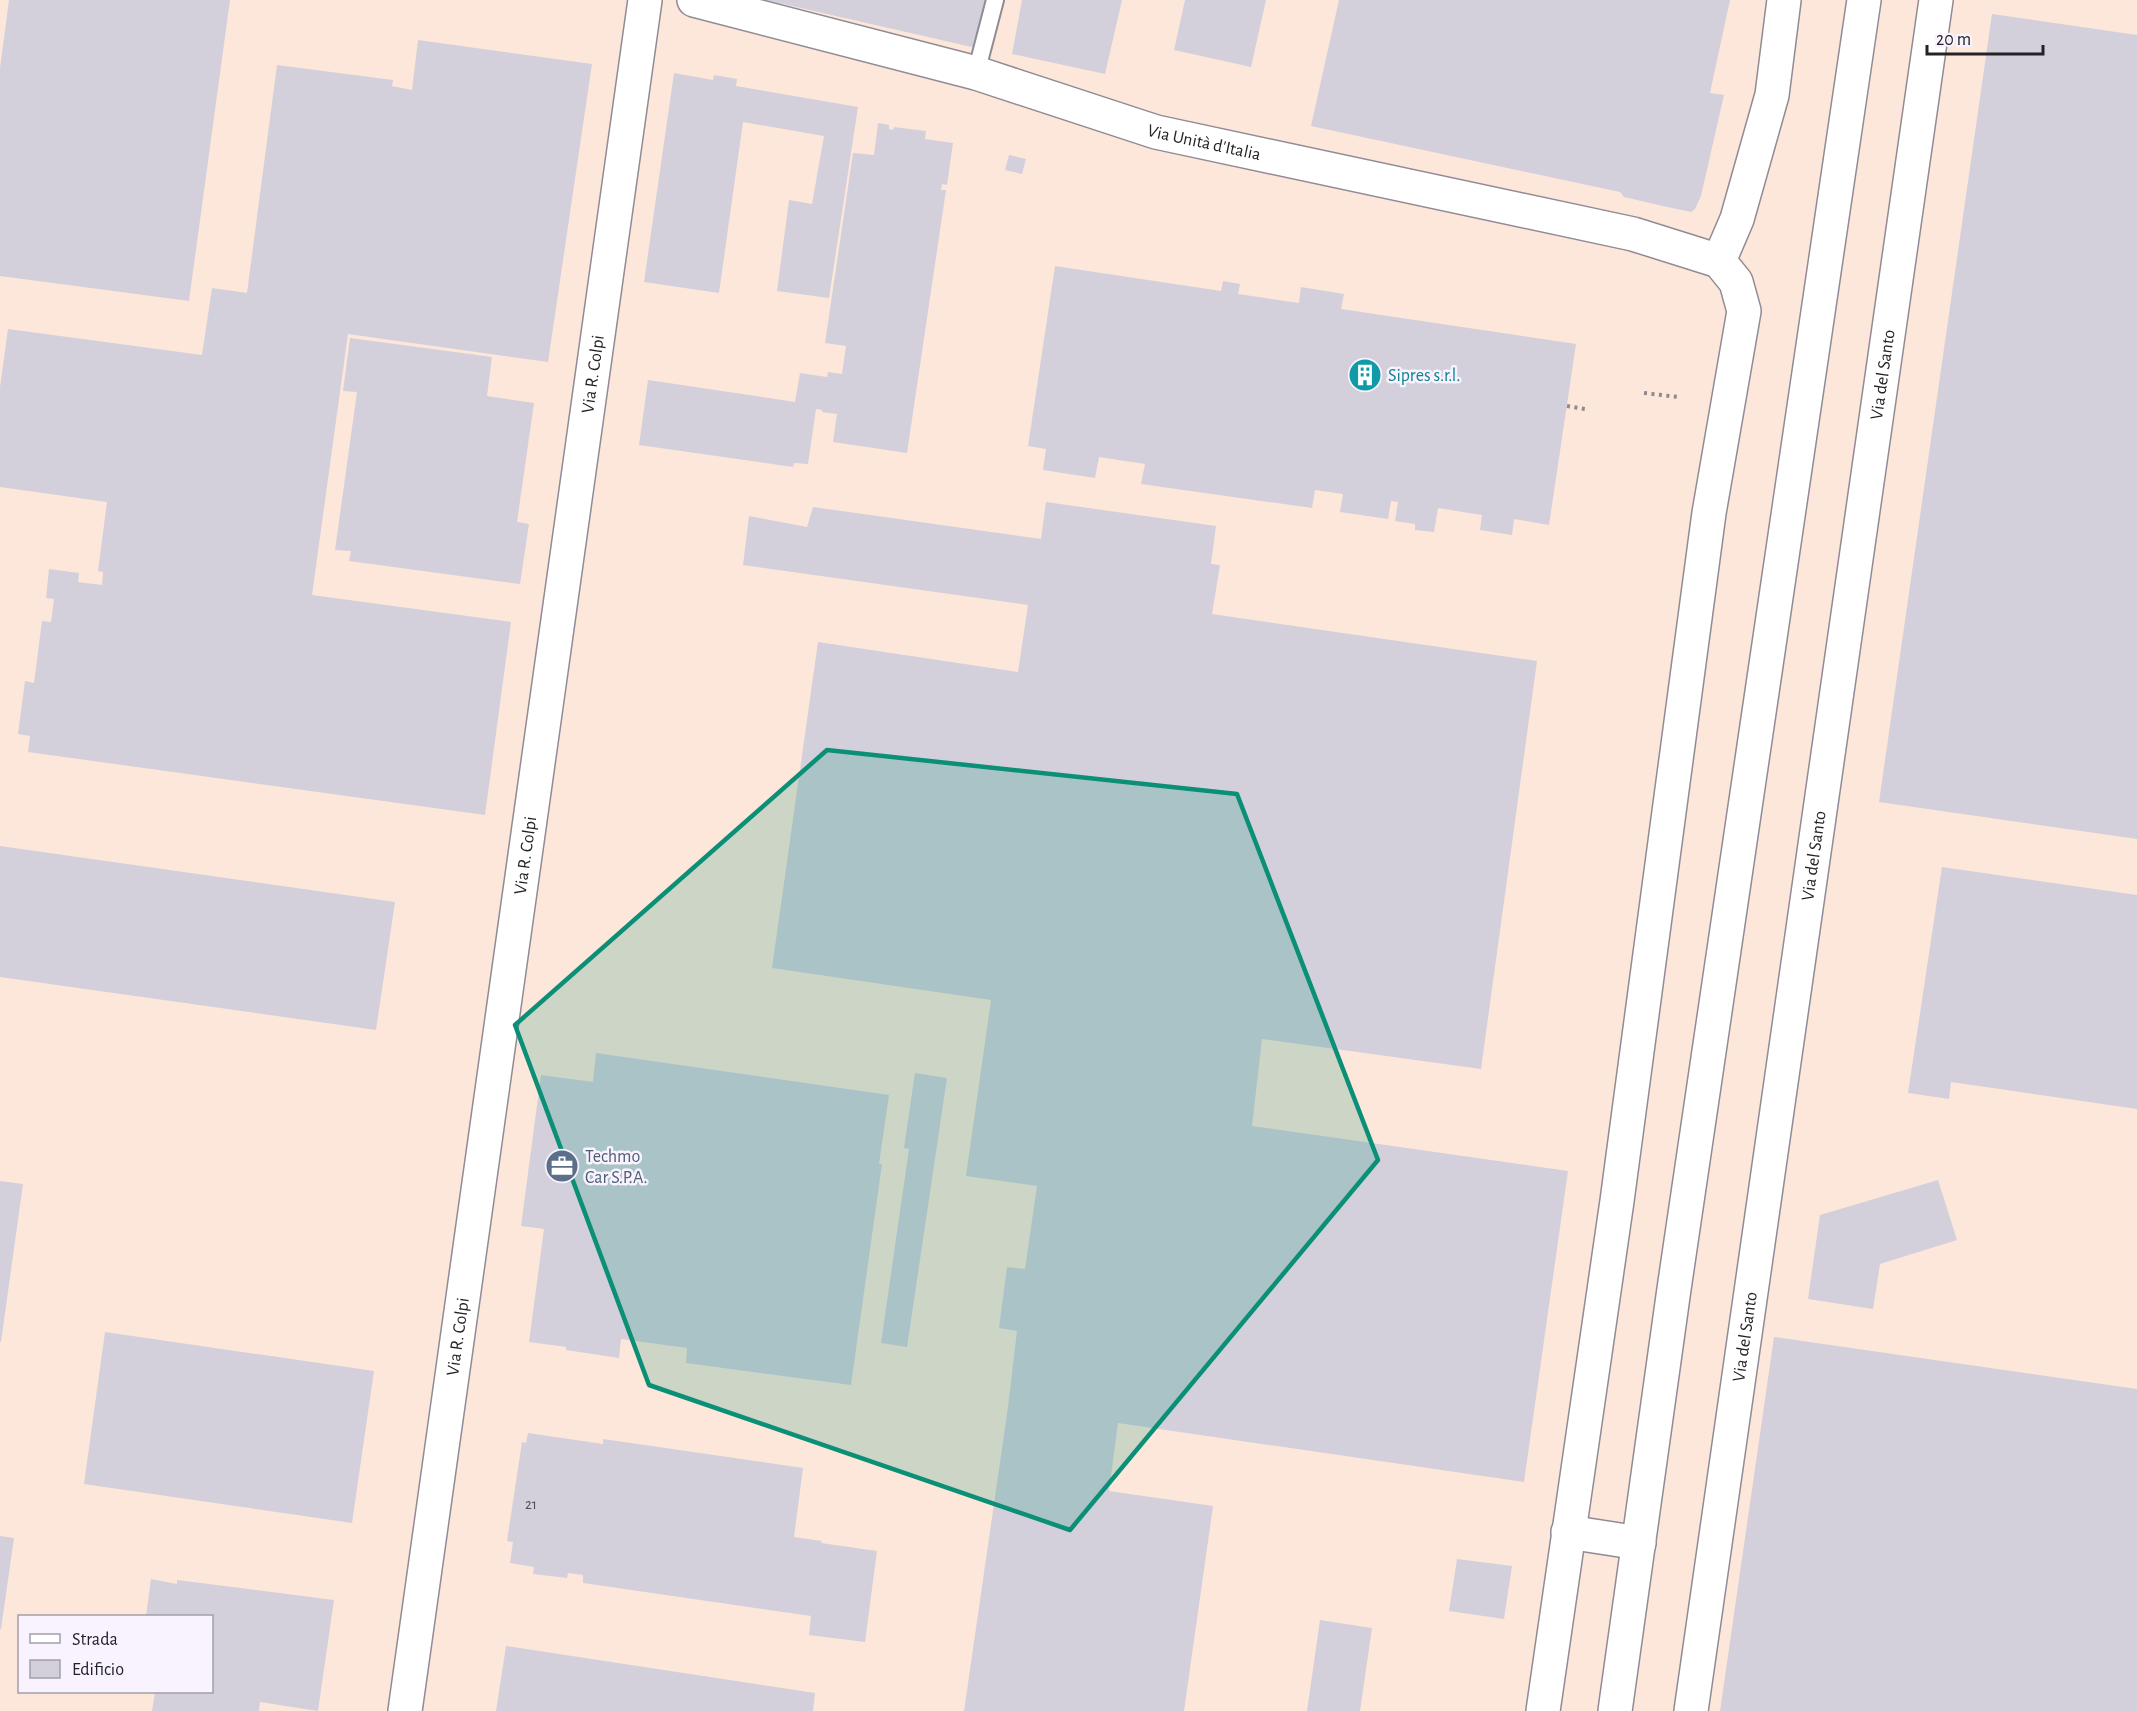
<svg xmlns="http://www.w3.org/2000/svg" width="2137" height="1711" font-family="'Alegreya Sans',sans-serif">
	<rect width="100%" height="100%" fill="#f8f3fe"/>
	<!-- industrial -->
	<path fill="#fde7da" fill-rule="evenodd" d="M 0,0 L 2137,0 L 2137,1711 L 0,1711 ZM 20,1616 L 212,1616 L 212,1692 L 20,1692 Z"/>
	<!-- building -->
	<path fill="#d3d0db" d="M 9,0 L 230,0 L 189,301 L 0,276 L 0,68 Z
		M 723,0 L 987,0 L 976,48 L 779,3 L 770,13 Z
		M 1022,0 L 1122,0 L 1105,74 L 1012,54 Z
		M 1185,0 L 1266,0 L 1251,67 L 1174,50 Z
		M 1339,0 L 1730,0 L 1710,93 L 1724,95 L 1701,196 L 1695,209 L 1691,212 L 1663,206 L 1624,197 L 1620,192 L 1311,126 Z
		M 1992,14 L 2137,35 L 2137,839 L 1879,802 Z
		M 418,40 L 592,64 L 548,362 L 348,334 L 312,595 L 511,622 L 485,815 L 28,752 L 30,736 L 18,734 L 25,681 L 34,683 L 42,621 L 51,622 L 54,599 L 46,598 L 49,569 L 79,573 L 78,582 L 102,585 L 103,572 L 98,571 L 107,502 L 0,487 L 0,387 L 8,329 L 202,355 L 212,288 L 247,293 L 277,65 L 393,80 L 392,86 L 412,90 Z
		M 674,73 L 713,80 L 714,75 L 737,79 L 736,86 L 858,107 L 829,298 L 777,291 L 789,200 L 812,204 L 824,136 L 743,122 L 719,293 L 644,282 Z
		M 878,123 L 889,125 L 889,129 L 893,130 L 894,127 L 926,131 L 925,139 L 953,143 L 947,185 L 942,184 L 941,190 L 946,190 L 907,453 L 833,442 L 837,414 L 822,412 L 822,410 L 816,409 L 808,464 L 794,463 L 793,467 L 639,445 L 648,380 L 795,402 L 800,373 L 827,377 L 828,372 L 842,374 L 846,346 L 825,343 L 853,153 L 874,155 Z
		M 1009,155 L 1026,159 L 1022,174 L 1005,170 Z
		M 1055,266 L 1221,291 L 1223,281 L 1240,284 L 1238,294 L 1299,303 L 1301,287 L 1344,294 L 1341,309 L 1576,344 L 1549,525 L 1514,519 L 1512,535 L 1480,530 L 1482,515 L 1438,508 L 1434,532 L 1415,530 L 1415,524 L 1395,521 L 1398,502 L 1391,501 L 1388,519 L 1340,512 L 1343,494 L 1315,490 L 1312,508 L 1141,484 L 1145,464 L 1099,457 L 1095,478 L 1043,470 L 1046,449 L 1028,446 Z
		M 350,338 L 492,357 L 487,396 L 534,403 L 517,522 L 529,524 L 520,584 L 349,561 L 351,551 L 335,550 L 357,392 L 343,391 Z
		M 1046,502 L 1216,526 L 1211,564 L 1220,565 L 1212,614 L 1537,661 L 1481,1069 L 1262,1039 L 1252,1126 L 1568,1171 L 1524,1482 L 1118,1423 L 1109,1491 L 1213,1506 L 1184,1711 L 964,1711 L 1008,1407 L 1017,1331 L 999,1328 L 1007,1267 L 1025,1269 L 1037,1186 L 966,1176 L 991,1000 L 772,968 L 818,642 L 1018,672 L 1028,605 L 743,565 L 749,516 L 807,527 L 813,507 L 1041,539 Z
		M 0,846 L 395,902 L 376,1030 L 0,977 Z
		M 1942,867 L 2137,895 L 2137,1109 L 1951,1082 L 1949,1099 L 1908,1093 Z
		M 596,1053 L 889,1095 L 879,1164 L 882,1164 L 851,1385 L 686,1363 L 687,1348 L 621,1339 L 619,1358 L 566,1350 L 566,1347 L 529,1342 L 544,1229 L 521,1226 L 541,1075 L 593,1082 Z
		M 915,1073 L 947,1078 L 907,1347 L 881,1343 L 909,1149 L 904,1148 Z
		M 1938,1180 L 1957,1240 L 1880,1264 L 1873,1309 L 1808,1299 L 1820,1215 Z
		M 0,1181 L 23,1184 L 1,1342 L 0,1342 Z
		M 105,1332 L 374,1371 L 352,1523 L 84,1484 Z
		M 1774,1337 L 2137,1389 L 2137,1711 L 1720,1711 Z
		M 528,1433 L 603,1444 L 603,1439 L 803,1468 L 794,1537 L 822,1541 L 821,1543 L 877,1551 L 865,1642 L 809,1635 L 811,1616 L 583,1583 L 583,1575 L 568,1573 L 567,1578 L 533,1574 L 534,1567 L 510,1563 L 513,1542 L 507,1541 L 522,1442 L 526,1443 Z
		M 0,1536 L 14,1538 L 1,1629 L 0,1629 Z
		M 1457,1559 L 1512,1566 L 1504,1619 L 1449,1611 Z
		M 151,1579 L 177,1584 L 177,1580 L 334,1600 L 318,1711 L 260,1702 L 259,1711 L 152,1711 L 155,1692 L 212,1692 L 212,1616 L 146,1616 Z
		M 1320,1620 L 1372,1628 L 1360,1711 L 1307,1711 Z
		M 506,1646 L 815,1693 L 813,1711 L 496,1711 Z"/>
	<g fill="none" stroke-linecap="round" stroke-linejoin="round">
		<!-- service casing -->
		<g stroke="#908b94" stroke-width="20">
			<path id="service" d="M 976,73 L 995,0"/>
		</g>
		<!-- minor casing -->
		<g stroke="#908b94" stroke-width="36">
			<g id="minor">
				<path id="s1" d="M 694,0 L 976,73 L 1156,132 L 1633,234 L 1719,261"/>
				<path d="M 1719,261 L 1737,219 L 1772,95 L 1784,0"/>
				<path d="M 1568,1532 L 1639,1543"/>
				<path id="s2" d="M 405,1711 L 645,0"/>
				<path d="M 1543,1711 L 1617,1201 L 1709,513 L 1744,311 L 1736,282 L 1719,261"/>
				<path id="s3" d="M 1691,1711 L 1936,0"/>
			</g>
		</g>
		<!-- tertiary casing -->
		<g stroke="#908b94" stroke-width="36">
			<path id="tertiary" d="M 1615,1711 L 1674,1289 L 1864,0"/>
		</g>
		<!-- path -->
		<path stroke="#8c8990" stroke-width="4" stroke-dasharray="3 4.5" stroke-linecap="butt" d="M 1644,393 L 1678,397
			M 1567,406 L 1585,409"/>
		<!-- service -->
		<use href="#service" stroke="#fff" stroke-width="16"/>
		<!-- minor -->
		<use href="#minor" stroke="#fff" stroke-width="33"/>
		<!-- tertiary -->
		<use href="#tertiary" stroke="#fff" stroke-width="33"/>
	</g>
	<!-- marked area -->
	<path fill="#0b8f76" fill-opacity="0.2" stroke="#0b8f76" stroke-width="4.5" stroke-linejoin="round" d="M 827,750 L 1237,794 L 1378,1160 L 1070,1530 L 649,1385 L 515,1025 Z"/>
	<!-- icons -->
	<defs>
		<g id="building-disc" transform="scale(1.725)"><circle r="9.5" fill="#0f9aa8" stroke="#f8f3fe"/><path d="M-4-6H4V6H1V3H-1V6H-4ZM-2.5-4.3h1.7v1.8h-1.7ZM.8-4.3h1.7v1.8H.8ZM-2.5-1h1.7V.8h-1.7ZM.8-1h1.7V.8H.8Z" fill="#fff"/></g>
		<g id="office-disc" transform="scale(1.725)"><circle r="9.5" fill="#5c6f8a" stroke="#f8f3fe"/><path d="M-6-3h4V-5.5h4V-3h4V5H-6ZM-1-4.5V-3h2v-1.5ZM-6 0V1H6V0Z" fill="#fff"/></g>
	</defs>
	<g fill-rule="evenodd">
		<use href="#building-disc" x="1365" y="375"/>
		<use href="#office-disc" x="562" y="1166"/>
	</g>
	<g text-anchor="middle" stroke-width="5" stroke-linejoin="round" paint-order="stroke">
		<!-- number labels -->
		<g font-size="15" fill="#504e53">
			<text x="531" y="1509">21</text>
		</g>
		<!-- street labels -->
		<g font-size="18" fill="#242226" stroke="#f8f3fe">
			<text dy="6" stroke="none"><textPath href="#s1" startOffset="530">Via Unità d'Italia</textPath></text>
			<text dy="6" stroke="none"><textPath href="#s2" startOffset="1350">Via R. Colpi</textPath></text>
			<text dy="6" stroke="none"><textPath href="#s3" startOffset="1350">Via del Santo</textPath></text>
			<text dy="6" stroke="none"><textPath href="#s2" startOffset="864">Via R. Colpi</textPath></text>
			<text dy="6" stroke="none"><textPath href="#s3" startOffset="864">Via del Santo</textPath></text>
			<text dy="6" stroke="none"><textPath href="#s2" startOffset="378">Via R. Colpi</textPath></text>
			<text dy="6" stroke="none"><textPath href="#s3" startOffset="378">Via del Santo</textPath></text>
		</g>
		<!-- culture labels -->
		<g font-size="18" fill="#0d838f" stroke="#f8f3fe" text-anchor="start">
			<text x="1388" y="381">Sipres s.r.l.</text>
		</g>
		<!-- service labels -->
		<g font-size="18" fill="#4e5e75" stroke="#f8f3fe" text-anchor="start">
			<text x="585" y="1162">Techmo<tspan x="585" dy="21">Car S.P.A.</tspan></text>
		</g>
	</g>
	<!-- legend -->
	<rect x="18" y="1615" width="195" height="78" fill="#f8f3fe" stroke="#a39fa8" stroke-width="1.5"/>
	<rect x="30" y="1634" width="30" height="9" fill="#ffffff" stroke="#a39fa8" stroke-width="1.5"/>
	<text x="72" y="1645" font-size="18" fill="#242226">Strada</text>
	<rect x="30" y="1660" width="30" height="18" fill="#d3d0db" stroke="#a39fa8" stroke-width="1.5"/>
	<text x="72" y="1675" font-size="18" fill="#242226">Edificio</text>
	<!-- scale -->
	<path d="M1927 45v9h116v-9" fill="none" stroke="#242226" stroke-width="3"/>
	<text x="1936" y="45" font-size="18" fill="#242226" stroke="#f8f3fe" stroke-width="4.5" paint-order="stroke">20 m</text>
</svg>
